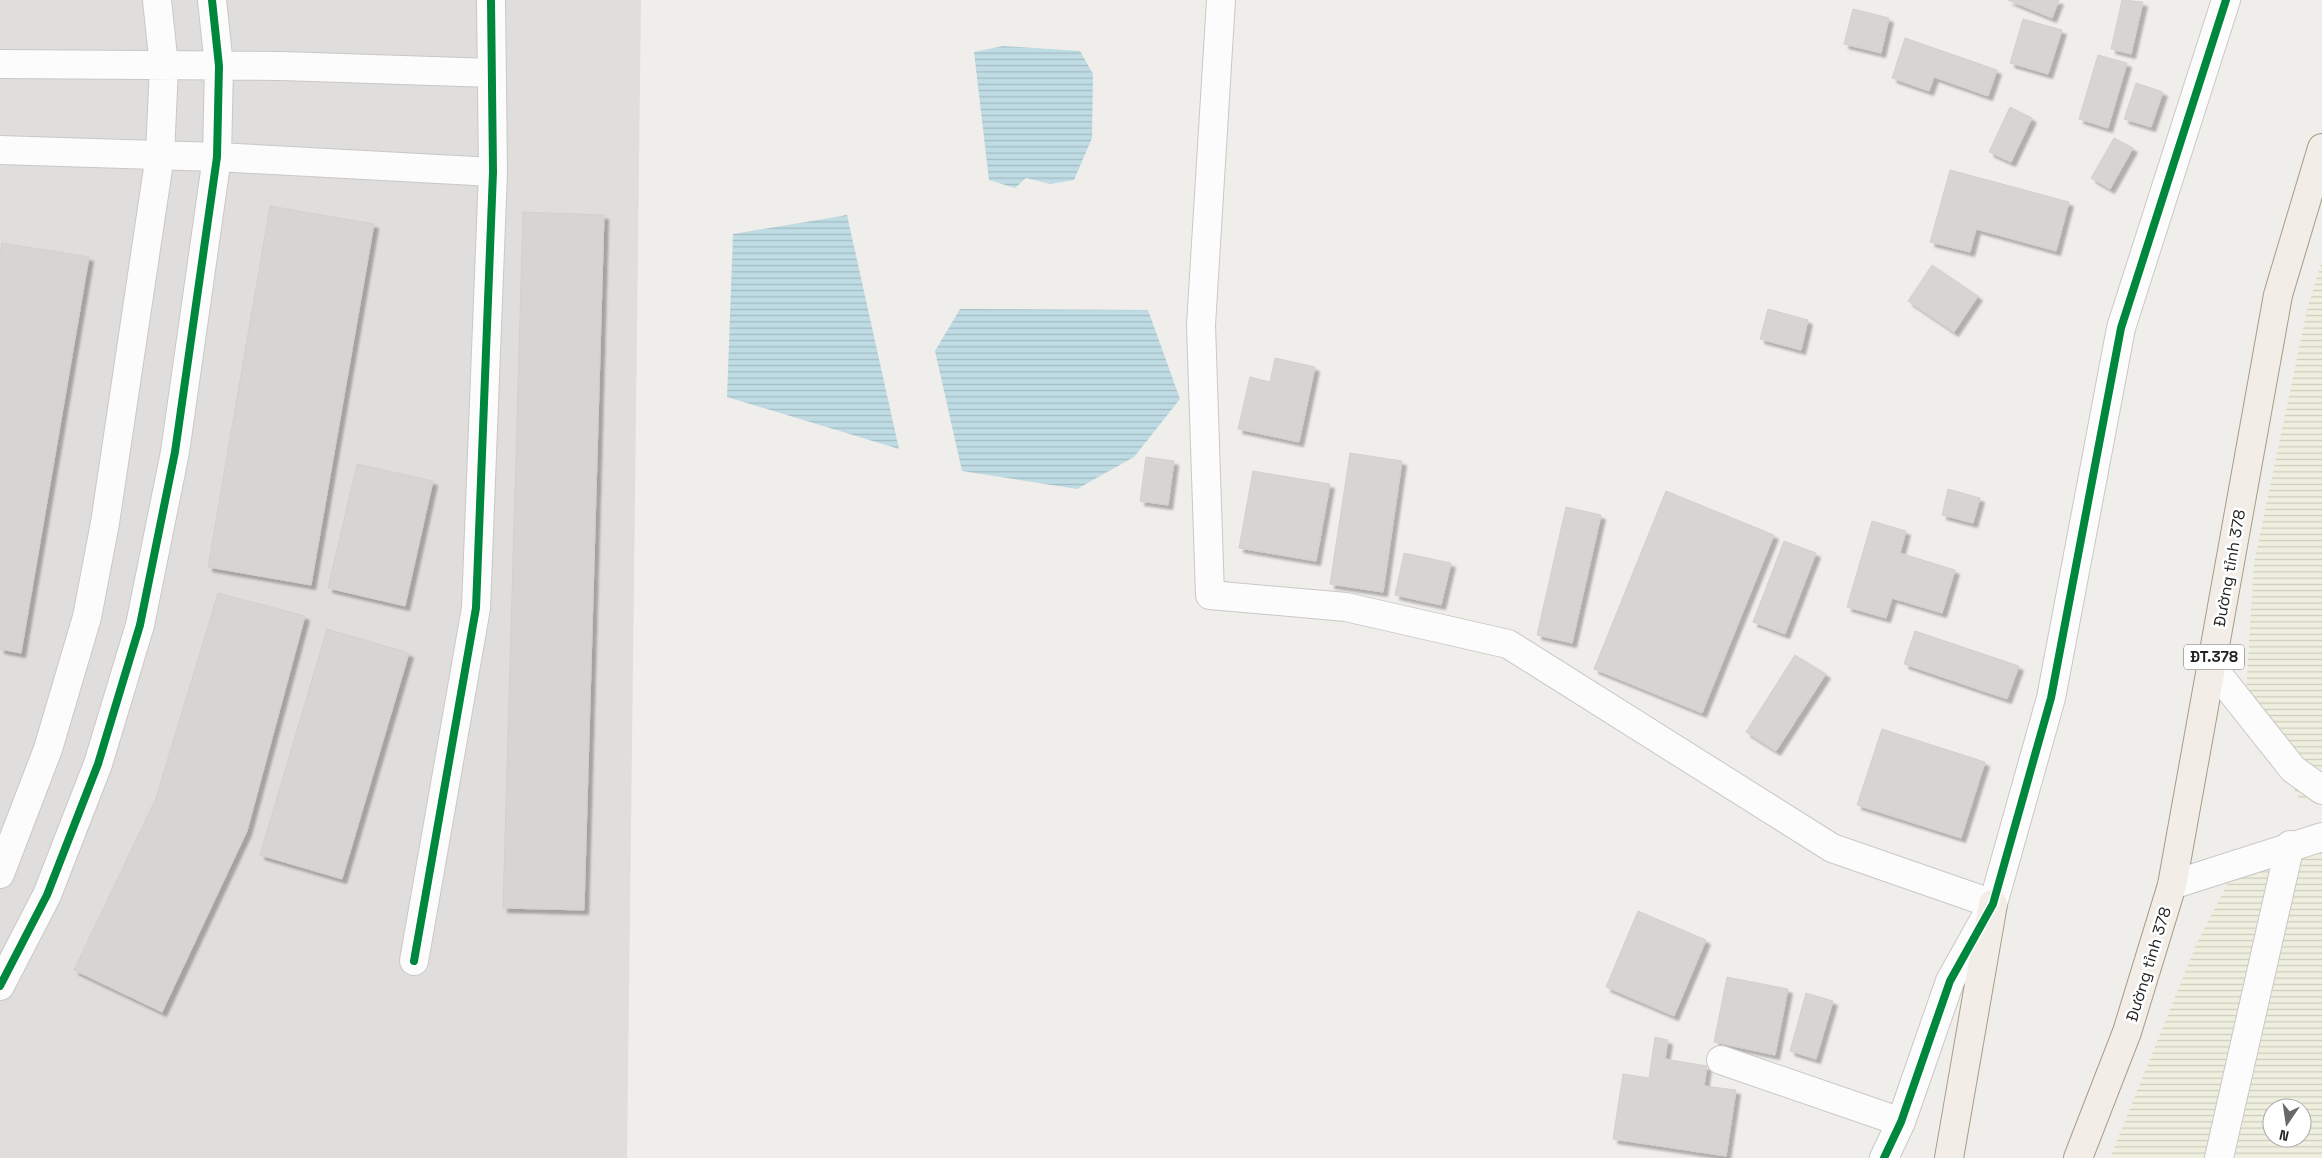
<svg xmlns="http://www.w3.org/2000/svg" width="2322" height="1158" font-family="'Space Grotesk',sans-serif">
	<defs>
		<pattern id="farmland-rules" width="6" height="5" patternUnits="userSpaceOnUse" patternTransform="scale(1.25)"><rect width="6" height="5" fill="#efefdf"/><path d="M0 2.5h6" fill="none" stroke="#cdcdbf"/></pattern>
		<pattern id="water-rules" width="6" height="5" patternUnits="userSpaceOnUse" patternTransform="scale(1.25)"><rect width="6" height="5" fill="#bfdbe3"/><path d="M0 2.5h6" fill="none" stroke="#a4bcc2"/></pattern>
		<filter id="shadow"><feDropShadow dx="4.5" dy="4.5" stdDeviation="1" flood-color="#0004"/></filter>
	</defs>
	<rect width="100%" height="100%" fill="#f0eeeb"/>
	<!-- residential -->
	<path fill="#dfdedc" d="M 0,0 L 641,0 L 627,1158 L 0,1158 Z"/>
	<!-- farmland -->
	<path fill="url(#farmland-rules)" fill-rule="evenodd" d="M 2322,261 L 2322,805 L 2298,797 L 2246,692 L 2254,563 L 2307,310 Z
		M 2322,841 L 2322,1158 L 2110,1158 L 2196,945 L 2231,877 ZM 2272,1108 L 2302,1108 L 2302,1138 L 2272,1138 Z"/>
	<!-- water -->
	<path fill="url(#water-rules)" d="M 1003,46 L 1080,51 L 1093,74 L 1092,138 L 1074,180 L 1050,184 L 1026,178 L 1015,188 L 989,180 L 974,52 Z
		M 847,215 L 899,449 L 727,397 L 733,234 Z
		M 960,309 L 1148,310 L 1180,399 L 1134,457 L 1077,489 L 962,471 L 935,351 Z"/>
	<!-- building -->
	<path fill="#d7d4d2" stroke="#d3d0cc" filter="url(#shadow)" d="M 2008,0 L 2059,0 L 2052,18 Z
		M 2122,0 L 2143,2 L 2131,54 L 2111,49 Z
		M 1853,9 L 1889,18 L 1881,53 L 1844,44 Z
		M 2023,19 L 2062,30 L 2048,74 L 2010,63 Z
		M 1905,38 L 1997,70 L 1988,96 L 1934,77 L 1929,91 L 1892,78 Z
		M 2098,55 L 2127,63 L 2108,128 L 2079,119 Z
		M 2136,83 L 2163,92 L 2151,127 L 2124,119 Z
		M 2010,107 L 2032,118 L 2011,162 L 1989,152 Z
		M 2114,138 L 2133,148 L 2110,189 L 2091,178 Z
		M 1950,170 L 2069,202 L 2056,251 L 1976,229 L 1970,252 L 1930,242 Z
		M 270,206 L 374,224 L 311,585 L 208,567 Z
		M 523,212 L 604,215 L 584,910 L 503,908 Z
		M 2,243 L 89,257 L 21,653 L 0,649 L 0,256 Z
		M 1932,265 L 1978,296 L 1954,332 L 1908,301 Z
		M 1768,309 L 1808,320 L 1801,350 L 1760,339 Z
		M 1275,358 L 1315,367 L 1299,442 L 1238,429 L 1250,377 L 1270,382 Z
		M 1350,453 L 1402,461 L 1383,592 L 1330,584 Z
		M 1146,457 L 1174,461 L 1168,505 L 1140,501 Z
		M 357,464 L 433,481 L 405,606 L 328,588 Z
		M 1253,471 L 1330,484 L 1316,561 L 1239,548 Z
		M 1948,489 L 1980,498 L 1973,523 L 1942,515 Z
		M 1666,491 L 1774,535 L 1702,713 L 1594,669 Z
		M 1566,507 L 1601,515 L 1572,643 L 1537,635 Z
		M 1872,521 L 1906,531 L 1900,553 L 1955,570 L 1942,613 L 1892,598 L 1886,618 L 1847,607 Z
		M 1784,541 L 1816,553 L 1785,634 L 1753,622 Z
		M 1404,553 L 1451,563 L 1441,605 L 1395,595 Z
		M 218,593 L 305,616 L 247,831 L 162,1012 L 74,970 L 156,798 Z
		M 327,629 L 409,653 L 342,879 L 260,855 Z
		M 1915,631 L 2019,666 L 2007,699 L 1904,664 Z
		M 1795,655 L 1826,674 L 1776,751 L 1746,732 Z
		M 1882,729 L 1985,762 L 1961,838 L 1857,805 Z
		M 1638,911 L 1706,940 L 1674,1016 L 1606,987 Z
		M 1727,977 L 1788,989 L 1775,1055 L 1714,1042 Z
		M 1806,993 L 1833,1001 L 1816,1059 L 1790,1051 Z
		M 1655,1037 L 1668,1040 L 1665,1059 L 1707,1066 L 1704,1086 L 1736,1090 L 1726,1156 L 1613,1139 L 1623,1074 L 1649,1078 Z"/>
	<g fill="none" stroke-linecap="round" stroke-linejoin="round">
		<!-- minor casing -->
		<g stroke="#c9c8c7" stroke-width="30">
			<path id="minor" d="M 1221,0 L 1201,325 L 1210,595 L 1346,607 L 1508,644 L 1832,848 L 1993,904
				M 0,64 L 282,66 L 492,73
				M 0,150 L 217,157 L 493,172
				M 2212,667 L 2293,769 L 2322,790
				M 0,874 L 48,749 L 87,617 L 105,523 L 160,155 L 164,66 L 157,0
				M 2172,885 L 2322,837
				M 414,961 L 476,608 L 493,172 L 491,0
				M 0,986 L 47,895 L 98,764 L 140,625 L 175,452 L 217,157 L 219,66 L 212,0
				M 1721,1060 L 1901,1122
				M 1884,1158 L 1901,1122 L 1950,981 L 1993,904 L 2051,698 L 2121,328 L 2226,0
				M 2219,1158 L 2290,845"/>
		</g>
		<!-- major casing -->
		<g stroke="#a79c86" stroke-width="30">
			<path id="major" d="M 1949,1158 L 1993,904
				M 2078,1158 L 2127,1032 L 2172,885 L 2278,295 L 2322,148"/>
		</g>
		<!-- minor -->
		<use href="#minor" stroke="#fdfcfc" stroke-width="28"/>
		<!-- major -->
		<use href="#major" stroke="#f3ede7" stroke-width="28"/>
		<!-- cycleway casing -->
		<g stroke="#fff" stroke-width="11">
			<path id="cycleway" d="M 414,961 L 476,608 L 493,172 L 491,0
				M 0,986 L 47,895 L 98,764 L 140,625 L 175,452 L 217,157 L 219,66 L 212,0
				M 1884,1158 L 1901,1122 L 1950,981 L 1993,904 L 2051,698 L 2121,328 L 2226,0"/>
		</g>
		<!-- cycleway -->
		<use href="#cycleway" stroke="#00873e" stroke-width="8"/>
	</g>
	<g text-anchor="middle" stroke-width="5" stroke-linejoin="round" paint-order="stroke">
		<!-- shield labels -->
		<rect fill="#fff" stroke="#646464" stroke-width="1" x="2184" y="644.5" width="60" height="25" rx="4"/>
		<g font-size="15" font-weight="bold" fill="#222">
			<text x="2214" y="662">ĐT.378</text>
		</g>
		<!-- street labels -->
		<g font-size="16" fill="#222" stroke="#fff">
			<text transform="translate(2229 568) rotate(-80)" y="6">Đường tỉnh 378</text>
			<text transform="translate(2148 964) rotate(-73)" y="6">Đường tỉnh 378</text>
		</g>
	</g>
	<!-- north arrow -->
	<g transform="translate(2287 1123) rotate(193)"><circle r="24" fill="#ffffff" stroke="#a7a7a7"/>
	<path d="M0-4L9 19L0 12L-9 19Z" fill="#6a6968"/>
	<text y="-8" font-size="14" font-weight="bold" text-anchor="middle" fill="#222222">N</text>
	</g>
</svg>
